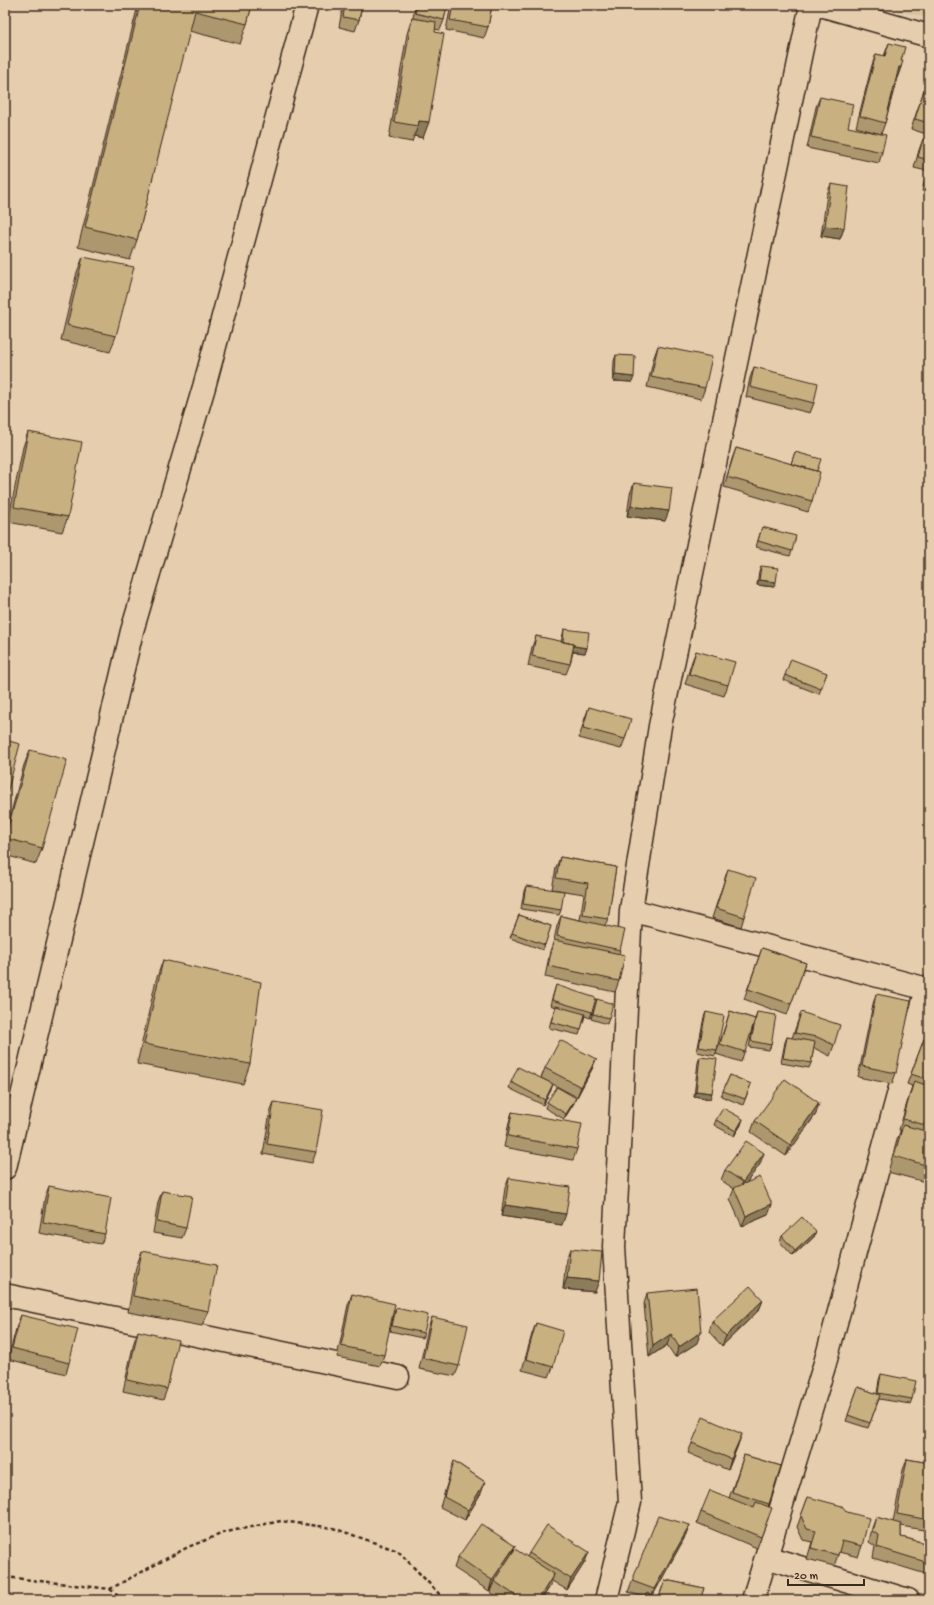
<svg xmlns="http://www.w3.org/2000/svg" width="934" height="1605" font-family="'Gochi Hand',sans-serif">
	<rect width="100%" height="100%" fill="#e6cdae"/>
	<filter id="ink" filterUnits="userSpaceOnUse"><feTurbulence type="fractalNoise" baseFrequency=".025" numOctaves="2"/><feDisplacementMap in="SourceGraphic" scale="8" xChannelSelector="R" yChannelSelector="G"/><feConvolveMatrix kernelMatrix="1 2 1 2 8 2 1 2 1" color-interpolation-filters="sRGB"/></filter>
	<g filter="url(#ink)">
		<!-- built -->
		<path fill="#dac19d" d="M 871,5 L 929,5 L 929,18 Z"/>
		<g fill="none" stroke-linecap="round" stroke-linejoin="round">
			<!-- street casing -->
			<g stroke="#3b2a1e" stroke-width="25">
				<path id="street" d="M 631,910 L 927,989 L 825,1363 L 753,1600
					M 5,1168 L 132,631 L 204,387 L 307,5
					M 5,1295 L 398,1377
					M 766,1557 L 908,1600
					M 606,1600 L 630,1502 L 614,1247 L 631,910 L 660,726 L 811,5"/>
			</g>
			<!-- secondary casing -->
			<g stroke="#3b2a1e" stroke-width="25">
				<path id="secondary" d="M 820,5 L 929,36"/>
			</g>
			<!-- path -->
			<path stroke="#3b2a1e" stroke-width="2.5" stroke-dasharray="4 3" stroke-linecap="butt" d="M 5,1577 L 110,1589 L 188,1547 L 226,1532 L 281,1521 L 333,1528 L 398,1551 L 445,1600
				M 110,1589 L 122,1600"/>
			<!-- street -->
			<use href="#street" stroke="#e6cdae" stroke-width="22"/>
			<!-- secondary -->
			<use href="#secondary" stroke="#e6cdae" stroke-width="22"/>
		</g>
		<!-- wall -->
		<path fill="#ad976e" stroke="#3b2a1e" d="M 138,5 L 252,5 L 247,24 L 240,44 L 189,31 L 137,240 L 130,260 L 78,247 Z
			M 343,5 L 362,5 L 359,20 L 355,31 L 339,27 Z
			M 415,5 L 447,5 L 444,20 L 440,30 L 435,29 L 423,138 L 414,136 L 412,142 L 389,138 L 407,34 L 412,18 L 413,18 Z
			M 451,5 L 492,5 L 488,27 L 484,38 L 446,30 Z
			M 889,43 L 901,61 L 901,67 L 897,78 L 885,123 L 881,134 L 856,127 L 872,65 L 876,54 L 884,56 Z
			M 924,90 L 929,92 L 929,135 L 911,129 Z
			M 820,97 L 848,127 L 882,152 L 879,163 L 807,148 L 816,107 Z
			M 923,139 L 929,141 L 929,192 L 922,191 L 927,171 L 914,168 L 919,150 Z
			M 831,184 L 844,228 L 840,239 L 821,236 L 827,194 Z
			M 83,257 L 116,336 L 110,352 L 61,340 L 77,272 Z
			M 658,346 L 705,388 L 701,399 L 647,387 L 654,357 Z
			M 616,355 L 632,382 L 613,381 L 614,361 Z
			M 754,367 L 814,403 L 810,413 L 746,397 L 750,378 Z
			M 28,432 L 68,517 L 62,532 L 8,522 L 23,447 Z
			M 736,448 L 791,464 L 795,452 L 817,471 L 812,501 L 808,512 L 724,487 L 732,459 Z
			M 634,483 L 665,521 L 627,516 L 630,494 Z
			M 762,527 L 792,551 L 790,556 L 756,547 Z
			M 761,566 L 774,587 L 757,585 L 759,571 Z
			M 564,629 L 587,648 L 585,653 L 573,652 L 570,664 L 566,674 L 528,666 L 532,647 L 536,636 L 561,642 L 563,634 Z
			M 696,651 L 728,685 L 724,696 L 685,684 L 692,661 Z
			M 827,673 L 819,694 L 783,680 L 785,675 Z
			M 589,707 L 625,739 L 621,749 L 579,738 L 585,718 Z
			M 30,750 L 42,848 L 36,864 L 5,855 L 5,834 L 24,765 Z
			M 560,857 L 616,867 L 608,919 L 605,925 L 620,950 L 619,954 L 619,981 L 615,992 L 545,977 L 550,951 L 554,940 L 557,926 L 561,916 L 580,920 L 584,894 L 552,889 L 556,868 Z
			M 728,869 L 744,917 L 741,927 L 712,918 Z
			M 526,886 L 561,910 L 559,915 L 521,909 L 524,891 Z
			M 519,915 L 551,926 L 543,950 L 510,938 Z
			M 762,948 L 806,963 L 787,1015 L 744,999 Z
			M 163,960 L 250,1064 L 243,1084 L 137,1064 L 156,980 Z
			M 556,985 L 592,1012 L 590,1018 L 585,1016 L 579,1035 L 549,1028 L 555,1007 L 550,1005 Z
			M 876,994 L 896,1073 L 892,1084 L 858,1077 L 873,1004 Z
			M 597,999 L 609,1018 L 607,1024 L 591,1019 Z
			M 730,1011 L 755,1019 L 757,1012 L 771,1045 L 769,1050 L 749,1047 L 754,1022 L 741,1062 L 716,1054 Z
			M 706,1012 L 717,1050 L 715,1056 L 697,1052 L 704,1017 Z
			M 801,1012 L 834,1045 L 830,1056 L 814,1048 L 811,1063 L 809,1068 L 781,1063 L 785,1042 L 787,1037 L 792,1038 Z
			M 924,1039 L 929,1041 L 929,1183 L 888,1172 L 897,1140 L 901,1130 L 899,1130 L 912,1086 L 907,1084 Z
			M 700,1057 L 710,1099 L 694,1096 L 698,1062 Z
			M 596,1059 L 592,1069 L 577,1097 L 541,1078 L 545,1068 Z
			M 730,1075 L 751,1084 L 743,1105 L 721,1096 Z
			M 511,1082 L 551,1090 L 543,1105 L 509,1088 Z
			M 274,1102 L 316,1152 L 312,1163 L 263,1154 L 270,1112 Z
			M 547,1102 L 574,1103 L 564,1119 L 545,1108 Z
			M 512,1112 L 577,1149 L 573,1160 L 504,1147 L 509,1122 Z
			M 816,1114 L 786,1156 L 751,1132 L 755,1121 Z
			M 716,1120 L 741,1125 L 734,1136 L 714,1125 Z
			M 760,1164 L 746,1183 L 772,1204 L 768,1215 L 742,1226 L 730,1199 L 734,1189 L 721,1180 L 725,1170 Z
			M 509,1178 L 562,1225 L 501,1216 L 505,1188 Z
			M 49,1186 L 105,1234 L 101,1244 L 39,1233 L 45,1197 Z
			M 162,1191 L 186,1228 L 182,1238 L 153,1233 L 158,1202 Z
			M 816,1232 L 814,1237 L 793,1256 L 780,1242 L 782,1236 Z
			M 570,1249 L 595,1292 L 563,1289 L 566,1259 Z
			M 142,1251 L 208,1311 L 202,1326 L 128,1312 L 136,1267 Z
			M 647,1293 L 697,1343 L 675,1357 L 667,1345 L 649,1357 L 644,1304 Z
			M 352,1294 L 384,1355 L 380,1366 L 337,1357 L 348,1305 Z
			M 763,1300 L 759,1310 L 722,1346 L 709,1332 L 712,1321 Z
			M 396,1308 L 424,1333 L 422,1338 L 390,1331 L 394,1313 Z
			M 21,1315 L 69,1363 L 66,1374 L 8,1359 L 17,1325 Z
			M 432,1317 L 459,1366 L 455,1376 L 419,1369 L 428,1328 Z
			M 536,1323 L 553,1367 L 549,1377 L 522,1370 L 532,1334 Z
			M 138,1331 L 167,1389 L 163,1400 L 123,1391 L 134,1342 Z
			M 881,1374 L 912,1399 L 910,1404 L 879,1399 L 868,1428 L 846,1421 L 858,1387 L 877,1394 L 879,1380 Z
			M 692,1443 L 738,1445 L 728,1470 L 688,1453 Z
			M 744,1455 L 781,1466 L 768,1507 L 768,1519 L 757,1548 L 697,1523 L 701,1512 L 729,1498 Z
			M 907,1459 L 929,1463 L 929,1531 L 901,1526 L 901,1537 L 929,1544 L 929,1575 L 873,1558 L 875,1546 L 869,1542 L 872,1528 L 876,1517 L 893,1522 L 903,1470 Z
			M 454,1461 L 485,1482 L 481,1493 L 465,1520 L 440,1507 Z
			M 808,1497 L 862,1546 L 858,1557 L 839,1552 L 834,1566 L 807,1559 L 812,1542 L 803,1540 L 797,1527 Z
			M 686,1535 L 652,1596 L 658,1599 L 665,1580 L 704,1588 L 700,1600 L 643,1600 L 644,1597 L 628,1592 L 632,1581 Z
			M 515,1546 L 513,1552 L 527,1557 L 529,1553 L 585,1562 L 567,1590 L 552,1581 L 551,1585 L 541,1600 L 502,1600 L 490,1592 L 493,1584 L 489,1591 L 454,1568 L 458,1557 Z"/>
		<!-- shaded-wall -->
		<path fill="#8d7b5a" stroke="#3b2a1e" d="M 899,67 L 901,67 L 897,78 L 895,78 Z
			M 419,121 L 429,122 L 423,138 L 414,136 L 418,126 Z
			M 825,226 L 844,228 L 840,239 L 821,236 Z
			M 615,375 L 634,377 L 632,382 L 613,381 Z
			M 631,506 L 669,511 L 665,521 L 627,516 Z
			M 759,580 L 776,582 L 774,587 L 757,585 Z
			M 562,644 L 587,648 L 585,653 L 560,650 Z
			M 596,1059 L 592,1069 L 577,1097 L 581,1087 Z
			M 553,1084 L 551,1090 L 543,1105 L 545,1100 Z
			M 696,1091 L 712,1093 L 710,1099 L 694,1096 Z
			M 576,1098 L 574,1103 L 564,1119 L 566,1114 Z
			M 819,1103 L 816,1114 L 786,1156 L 790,1145 Z
			M 743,1119 L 741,1125 L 734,1136 L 736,1131 Z
			M 764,1153 L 760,1164 L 739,1193 L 743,1182 Z
			M 772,1204 L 768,1215 L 742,1226 L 746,1216 Z
			M 505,1205 L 566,1214 L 562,1225 L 501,1216 Z
			M 816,1232 L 814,1237 L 793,1256 L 795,1251 Z
			M 567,1278 L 599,1281 L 595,1292 L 563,1289 Z
			M 763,1300 L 759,1310 L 722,1346 L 726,1336 Z
			M 701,1332 L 697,1343 L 675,1357 L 679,1347 Z
			M 671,1334 L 667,1345 L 649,1357 L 653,1346 Z
			M 742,1434 L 738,1445 L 728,1470 L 731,1459 Z
			M 485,1482 L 481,1493 L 465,1520 L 468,1510 Z
			M 690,1525 L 686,1535 L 651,1599 L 654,1589 Z
			M 515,1546 L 511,1557 L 494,1581 L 493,1584 L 489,1591 L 492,1580 Z
			M 589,1552 L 585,1562 L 567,1590 L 571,1579 Z
			M 554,1574 L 551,1585 L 541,1600 L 538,1600 Z"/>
		<!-- building -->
		<path fill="#c9b080" stroke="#3b2a1e" d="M 140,5 L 252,5 L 247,24 L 195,11 L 137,240 L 85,227 Z
			M 345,5 L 362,5 L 359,20 L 343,17 Z
			M 417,5 L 447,5 L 444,20 L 415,13 Z
			M 453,5 L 492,5 L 488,27 L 450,20 Z
			M 412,18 L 436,22 L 435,32 L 444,34 L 429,122 L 419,121 L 418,126 L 394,122 Z
			M 889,43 L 905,47 L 901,61 L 903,61 L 901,67 L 899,67 L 885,123 L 860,116 L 876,54 L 885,56 Z
			M 924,90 L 929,92 L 929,123 L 915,119 Z
			M 820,97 L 853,104 L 848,127 L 886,135 L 882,152 L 811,137 Z
			M 923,139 L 929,141 L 929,160 L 918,157 Z
			M 929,168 L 929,181 L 926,180 Z
			M 831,184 L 849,187 L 844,228 L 825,226 Z
			M 83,257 L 134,267 L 116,336 L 67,325 Z
			M 658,346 L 712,357 L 705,388 L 651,377 Z
			M 616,355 L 635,356 L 634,377 L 615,375 Z
			M 754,367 L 818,383 L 814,403 L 750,387 Z
			M 28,432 L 82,442 L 68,517 L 14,507 Z
			M 736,448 L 820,472 L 812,501 L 727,477 Z
			M 795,452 L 821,459 L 817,471 L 791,464 Z
			M 634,483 L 672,488 L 669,511 L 631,506 Z
			M 762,527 L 796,536 L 792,551 L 758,541 Z
			M 761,566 L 778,568 L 776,582 L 759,580 Z
			M 564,629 L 589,632 L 587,648 L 574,646 L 574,644 L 563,642 Z
			M 536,636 L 574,644 L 570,664 L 532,656 Z
			M 696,651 L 735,662 L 728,685 L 689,674 Z
			M 791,659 L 827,673 L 821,689 L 785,675 Z
			M 589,707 L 631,719 L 625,739 L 583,728 Z
			M 5,740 L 20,744 L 5,801 Z
			M 30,750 L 67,760 L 42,848 L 5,838 Z
			M 560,857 L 616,867 L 608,919 L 583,915 L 588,883 L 556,878 Z
			M 728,869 L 756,878 L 744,917 L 716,908 Z
			M 526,886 L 564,891 L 561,910 L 523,904 Z
			M 519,915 L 551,926 L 545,945 L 512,933 Z
			M 561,916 L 625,930 L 620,950 L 557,936 Z
			M 554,940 L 625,955 L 619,981 L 548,966 Z
			M 762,948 L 806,963 L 791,1004 L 748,989 Z
			M 163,960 L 261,982 L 250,1064 L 144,1044 Z
			M 556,985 L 596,998 L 592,1012 L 552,1000 Z
			M 876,994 L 911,1001 L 896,1073 L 862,1066 Z
			M 597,999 L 613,1004 L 609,1018 L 593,1014 Z
			M 556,1006 L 585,1014 L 581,1030 L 551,1022 Z
			M 730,1011 L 755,1019 L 745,1052 L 720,1044 Z
			M 706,1012 L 724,1016 L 717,1050 L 699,1047 Z
			M 757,1012 L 776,1015 L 771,1045 L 751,1041 Z
			M 801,1012 L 840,1025 L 834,1045 L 817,1037 L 795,1033 Z
			M 787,1037 L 815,1042 L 811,1063 L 783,1058 Z
			M 924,1039 L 929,1041 L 929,1080 L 911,1074 Z
			M 560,1040 L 596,1059 L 581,1087 L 545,1068 Z
			M 700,1057 L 717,1059 L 712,1093 L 696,1091 Z
			M 518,1067 L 553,1084 L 545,1100 L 511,1082 Z
			M 730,1075 L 751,1084 L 745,1099 L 723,1091 Z
			M 785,1079 L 819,1103 L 790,1145 L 755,1121 Z
			M 914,1081 L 929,1086 L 929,1126 L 903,1119 Z
			M 557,1087 L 576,1098 L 566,1114 L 547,1102 Z
			M 274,1102 L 323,1110 L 316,1152 L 267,1144 Z
			M 723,1108 L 743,1119 L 736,1131 L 716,1120 Z
			M 512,1112 L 582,1124 L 577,1149 L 508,1136 Z
			M 903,1125 L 929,1132 L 929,1166 L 894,1156 Z
			M 746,1141 L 764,1153 L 743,1182 L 725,1170 Z
			M 760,1177 L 772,1204 L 746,1216 L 734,1188 Z
			M 509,1178 L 570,1187 L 566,1214 L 505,1205 Z
			M 49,1186 L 111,1198 L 105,1234 L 43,1222 Z
			M 162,1191 L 192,1196 L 186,1228 L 157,1222 Z
			M 802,1217 L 816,1232 L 795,1251 L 782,1236 Z
			M 570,1249 L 602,1252 L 599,1281 L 567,1278 Z
			M 142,1251 L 217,1265 L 208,1311 L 133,1296 Z
			M 750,1286 L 763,1300 L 726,1336 L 712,1321 Z
			M 697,1288 L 701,1332 L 679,1347 L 671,1334 L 653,1346 L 647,1293 Z
			M 352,1294 L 395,1304 L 384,1355 L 341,1346 Z
			M 396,1308 L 428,1315 L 424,1333 L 392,1326 Z
			M 21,1315 L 78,1329 L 69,1363 L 12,1348 Z
			M 432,1317 L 468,1325 L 459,1366 L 423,1358 Z
			M 536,1323 L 563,1331 L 553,1367 L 526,1359 Z
			M 138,1331 L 178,1340 L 167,1389 L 127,1380 Z
			M 881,1374 L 916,1381 L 912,1399 L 878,1393 Z
			M 858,1387 L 880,1395 L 870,1423 L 848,1415 Z
			M 703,1417 L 742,1434 L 731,1459 L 692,1443 Z
			M 744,1455 L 781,1466 L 769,1504 L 732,1492 Z
			M 907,1459 L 929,1463 L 929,1520 L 897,1514 Z
			M 454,1461 L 485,1482 L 468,1510 L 444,1497 Z
			M 710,1490 L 754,1508 L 756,1502 L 772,1508 L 761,1537 L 701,1512 Z
			M 808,1497 L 842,1506 L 847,1512 L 869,1518 L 862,1546 L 842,1541 L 838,1555 L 811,1548 L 816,1531 L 807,1529 L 801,1516 Z
			M 658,1516 L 690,1525 L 654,1589 L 632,1581 Z
			M 876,1517 L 901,1524 L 901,1537 L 929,1544 L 929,1563 L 877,1547 L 879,1535 L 872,1531 Z
			M 481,1524 L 515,1546 L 492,1580 L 458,1557 Z
			M 547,1525 L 589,1552 L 571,1579 L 529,1553 Z
			M 515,1549 L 554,1574 L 538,1600 L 522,1600 L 494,1581 Z
			M 665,1580 L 704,1588 L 700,1600 L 664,1600 L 659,1597 Z
			M 647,1593 L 658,1600 L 643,1600 Z
			M 910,1596 L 923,1599 L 924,1600 L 906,1600 Z"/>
	</g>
	<!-- margin -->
	<rect width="934" height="1605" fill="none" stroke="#e6cdae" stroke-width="20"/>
	<rect x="10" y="10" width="914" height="1585" fill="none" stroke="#3b2a1e" stroke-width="1.5" filter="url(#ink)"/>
	<!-- scale -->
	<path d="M788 1579v6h76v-6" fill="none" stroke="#3b2a1e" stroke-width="2"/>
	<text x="794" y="1579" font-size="12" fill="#3b2a1e" stroke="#e6cdae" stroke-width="3" paint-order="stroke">20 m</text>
</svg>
